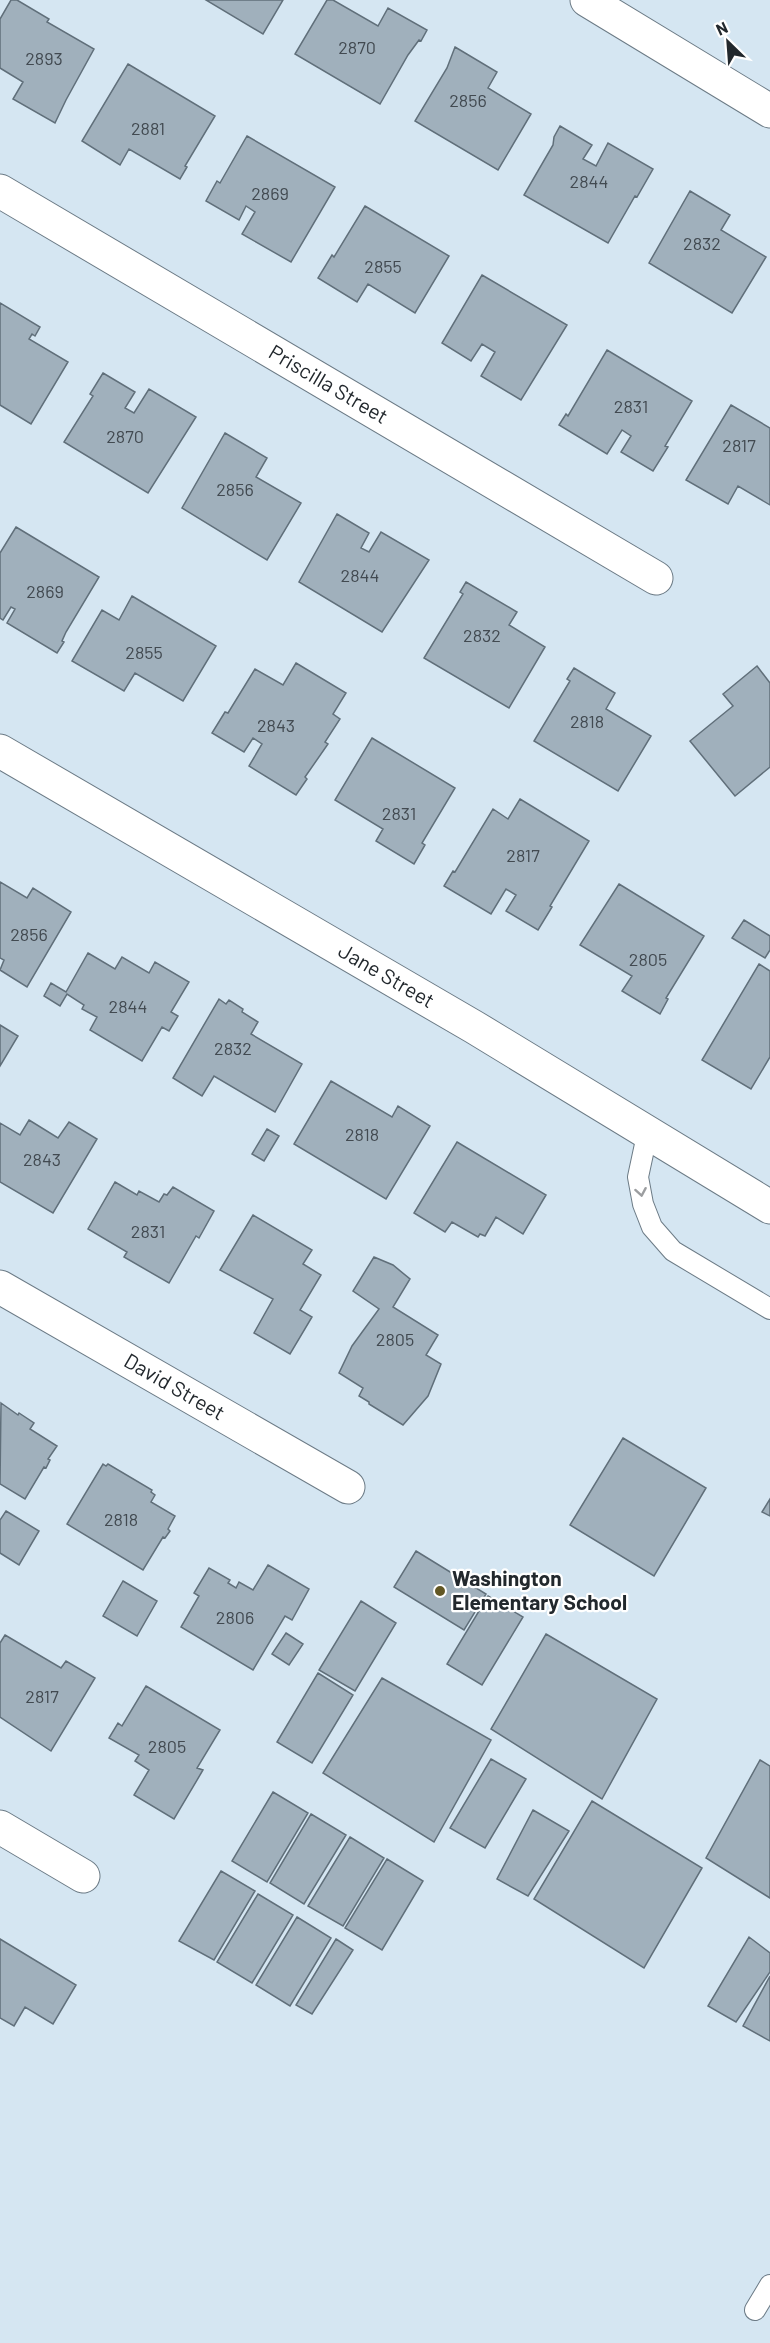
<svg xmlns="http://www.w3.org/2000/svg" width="770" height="2343" font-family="Barlow,sans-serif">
	<rect width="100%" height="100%" fill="#d5e6f2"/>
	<!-- building -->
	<path fill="#a0b0bc" stroke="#606f7a" stroke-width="1.5" d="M 11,0 L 17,0 L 49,19 L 47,22 L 94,49 L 66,100 L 55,123 L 13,99 L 23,82 L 0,68 L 0,19 Z
		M 206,0 L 283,0 L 263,34 Z
		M 327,0 L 333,0 L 378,26 L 388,8 L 427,30 L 421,41 L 419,40 L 408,55 L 380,104 L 295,54 Z
		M 455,47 L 497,72 L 488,88 L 531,114 L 498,170 L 415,121 L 447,68 Z
		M 128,64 L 215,116 L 185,166 L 187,167 L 180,179 L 129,149 L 120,165 L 82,141 Z
		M 560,126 L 592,145 L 583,159 L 596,166 L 608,143 L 653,169 L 637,197 L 635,196 L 608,243 L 524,195 L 553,145 L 554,137 Z
		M 247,136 L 335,187 L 291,262 L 242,234 L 255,212 L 246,206 L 239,220 L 206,201 L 217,181 L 220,183 Z
		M 690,191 L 730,215 L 721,230 L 766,257 L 732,313 L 649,263 Z
		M 365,206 L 449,256 L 415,313 L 368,284 L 357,302 L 318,278 L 332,255 L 334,257 Z
		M 482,275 L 567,325 L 521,400 L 481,376 L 495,352 L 482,344 L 471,361 L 442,343 Z
		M 0,303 L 40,327 L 35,336 L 32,334 L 29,339 L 68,362 L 31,424 L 0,405 Z
		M 607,350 L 692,401 L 665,446 L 668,447 L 653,471 L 621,452 L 631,436 L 622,430 L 607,454 L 559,425 L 566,414 L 568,416 Z
		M 103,373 L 135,392 L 125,408 L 134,413 L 149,389 L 196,417 L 148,493 L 64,442 L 93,396 L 90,394 Z
		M 731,405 L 770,428 L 770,505 L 738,486 L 728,504 L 686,480 Z
		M 225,433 L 267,458 L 256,477 L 301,503 L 267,560 L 182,508 Z
		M 337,514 L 369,533 L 361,548 L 369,552 L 381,532 L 429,560 L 382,632 L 299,582 Z
		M 16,527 L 99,577 L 66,632 L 62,641 L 64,642 L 57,653 L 7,623 L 15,609 L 11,607 L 3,620 L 0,618 L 0,553 Z
		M 466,582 L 517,612 L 509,625 L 545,647 L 509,708 L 424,658 L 463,594 L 460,592 Z
		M 132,596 L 216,646 L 183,701 L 135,673 L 124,691 L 72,661 L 102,610 L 119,620 Z
		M 296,663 L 346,693 L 333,714 L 340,719 L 325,742 L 328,744 L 305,777 L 307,779 L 296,795 L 249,766 L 262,744 L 253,738 L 244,752 L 212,733 L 225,712 L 228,713 L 255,669 L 283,685 Z
		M 757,666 L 770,683 L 770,767 L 735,796 L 690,741 L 733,706 L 723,694 Z
		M 574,668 L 615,693 L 606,709 L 651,736 L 618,791 L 534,741 L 570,681 L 567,679 Z
		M 372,738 L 455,788 L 422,843 L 425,845 L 414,864 L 376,841 L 383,829 L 335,800 Z
		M 520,799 L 589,841 L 550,906 L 552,907 L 538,930 L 506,911 L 516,895 L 506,889 L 491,914 L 444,886 L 453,871 L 455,872 L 493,809 L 508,819 Z
		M 0,882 L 27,898 L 33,888 L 71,912 L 27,987 L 0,970 L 4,960 L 0,958 Z
		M 619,884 L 704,936 L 666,998 L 668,999 L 660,1014 L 622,991 L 632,976 L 580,945 Z
		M 744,920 L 770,936 L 770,950 L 765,958 L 732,938 Z
		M 88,953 L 115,969 L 122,957 L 149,973 L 155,962 L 189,982 L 171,1012 L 178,1016 L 169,1031 L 162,1027 L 142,1061 L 90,1030 L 97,1017 L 82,1009 L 84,1005 L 67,994 L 60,1006 L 44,996 L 51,983 L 66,992 Z
		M 759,964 L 770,971 L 770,1057 L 751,1089 L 702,1060 Z
		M 219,999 L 226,1004 L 229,1000 L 243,1009 L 242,1012 L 258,1022 L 251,1034 L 302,1064 L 275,1112 L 214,1076 L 202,1096 L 173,1078 Z
		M 0,1025 L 18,1036 L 0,1066 Z
		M 331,1081 L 392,1117 L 398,1106 L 430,1126 L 386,1199 L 294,1144 Z
		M 29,1120 L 58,1138 L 69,1122 L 97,1139 L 53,1213 L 0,1182 L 0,1123 L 20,1135 Z
		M 267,1129 L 279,1136 L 264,1161 L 252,1154 Z
		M 457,1142 L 546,1195 L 523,1234 L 496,1217 L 485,1236 L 480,1234 L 478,1237 L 452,1222 L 445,1232 L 414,1213 Z
		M 115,1182 L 137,1195 L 139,1191 L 159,1202 L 164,1194 L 167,1195 L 173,1187 L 214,1211 L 199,1238 L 196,1236 L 169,1283 L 124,1257 L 127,1252 L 88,1229 Z
		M 253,1215 L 312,1250 L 303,1264 L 321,1275 L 300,1310 L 312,1317 L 290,1354 L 254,1333 L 273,1299 L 220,1270 Z
		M 374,1257 L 393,1265 L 410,1279 L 393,1307 L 438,1335 L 426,1355 L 441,1364 L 428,1396 L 403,1425 L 369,1404 L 369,1402 L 359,1396 L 363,1388 L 339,1373 L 352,1346 L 379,1309 L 353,1291 Z
		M 1,1403 L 18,1415 L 19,1413 L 34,1423 L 30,1429 L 57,1446 L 48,1459 L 50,1460 L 46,1468 L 44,1467 L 25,1499 L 0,1484 Z
		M 623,1438 L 706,1488 L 654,1576 L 570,1525 Z
		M 103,1464 L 106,1466 L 108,1464 L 152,1490 L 151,1492 L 155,1495 L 151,1502 L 175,1516 L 168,1529 L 170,1531 L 165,1538 L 163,1537 L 143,1570 L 67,1524 Z
		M 770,1499 L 770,1516 L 762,1512 Z
		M 6,1511 L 39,1531 L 19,1565 L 0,1553 L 0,1520 Z
		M 416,1551 L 486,1594 L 464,1630 L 394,1587 Z
		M 268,1565 L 309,1589 L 292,1620 L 285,1616 L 253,1670 L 181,1627 L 199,1596 L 194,1593 L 209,1568 L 230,1580 L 228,1583 L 236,1588 L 239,1582 L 253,1590 Z
		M 123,1581 L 157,1601 L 137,1636 L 103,1616 Z
		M 488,1596 L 523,1617 L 482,1685 L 447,1664 Z
		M 361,1601 L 396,1623 L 355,1691 L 319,1670 Z
		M 286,1633 L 303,1644 L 289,1665 L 272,1654 Z
		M 546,1634 L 657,1699 L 602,1799 L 491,1729 Z
		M 5,1635 L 61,1668 L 66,1661 L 95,1678 L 51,1751 L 0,1717 L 0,1643 Z
		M 318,1673 L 353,1695 L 312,1763 L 277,1742 Z
		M 382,1678 L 491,1740 L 434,1842 L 323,1773 Z
		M 146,1686 L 220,1730 L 197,1768 L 203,1770 L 174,1819 L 134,1795 L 149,1770 L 135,1761 L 139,1755 L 109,1738 L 118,1723 L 122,1726 Z
		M 491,1759 L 526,1779 L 485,1848 L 450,1828 Z
		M 760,1760 L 770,1766 L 770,1898 L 706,1858 Z
		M 273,1792 L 308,1813 L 267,1882 L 232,1861 Z
		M 592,1801 L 702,1868 L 644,1968 L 534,1899 Z
		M 533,1810 L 569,1831 L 528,1896 L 497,1879 Z
		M 311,1814 L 346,1835 L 304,1904 L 270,1883 Z
		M 350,1837 L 384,1858 L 343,1926 L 308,1906 Z
		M 387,1859 L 423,1881 L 382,1950 L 345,1928 Z
		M 221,1871 L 255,1891 L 214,1960 L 179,1941 Z
		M 258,1894 L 293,1915 L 252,1983 L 217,1962 Z
		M 297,1917 L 331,1938 L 290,2006 L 256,1985 Z
		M 749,1937 L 770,1953 L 770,1972 L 736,2022 L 708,2006 Z
		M 0,1939 L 76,1985 L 53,2024 L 25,2007 L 14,2026 L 0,2018 Z
		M 336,1939 L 353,1950 L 312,2014 L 296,2005 Z
		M 770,1976 L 770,2041 L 743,2026 Z"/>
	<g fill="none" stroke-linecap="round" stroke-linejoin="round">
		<!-- service casing -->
		<g stroke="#6c7b86" stroke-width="22">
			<path id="service" d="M 647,1135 L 638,1177 L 643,1204 L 652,1227 L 673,1251 L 770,1309
				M 755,2310 L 770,2285"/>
		</g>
		<!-- minor casing -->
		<g stroke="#6c7b86" stroke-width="35">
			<g id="minor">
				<path d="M 587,0 L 770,111"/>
				<path id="s1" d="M 0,191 L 656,578"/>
				<path id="s2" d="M 0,751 L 474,1027 L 770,1207"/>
				<path id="s3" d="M 0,1287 L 348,1487"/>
				<path d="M 0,1827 L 83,1876"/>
			</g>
		</g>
		<!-- service -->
		<use href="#service" stroke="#fff" stroke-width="20"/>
		<!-- minor -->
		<use href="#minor" stroke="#fff" stroke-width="33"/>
	</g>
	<!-- one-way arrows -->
	<defs><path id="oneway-chevron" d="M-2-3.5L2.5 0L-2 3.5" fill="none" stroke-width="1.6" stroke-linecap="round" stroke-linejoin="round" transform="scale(1.5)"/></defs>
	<use stroke="#9c9ea0" href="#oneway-chevron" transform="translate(641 1192) rotate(80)"/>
	<!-- markers -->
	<circle fill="#625724" stroke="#fff" stroke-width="2" cx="440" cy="1591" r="6"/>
	<g text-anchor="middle" stroke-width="4.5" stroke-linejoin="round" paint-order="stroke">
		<!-- number labels -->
		<g font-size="18" fill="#424a51">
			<text x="357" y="54">2870</text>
			<text x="44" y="65">2893</text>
			<text x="468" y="107">2856</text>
			<text x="148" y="135">2881</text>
			<text x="589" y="188">2844</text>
			<text x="270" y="200">2869</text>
			<text x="702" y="250">2832</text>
			<text x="383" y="273">2855</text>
			<text x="631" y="413">2831</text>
			<text x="125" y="443">2870</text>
			<text x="739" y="452">2817</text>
			<text x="235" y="496">2856</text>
			<text x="360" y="582">2844</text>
			<text x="45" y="598">2869</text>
			<text x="482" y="642">2832</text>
			<text x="144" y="659">2855</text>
			<text x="587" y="728">2818</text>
			<text x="276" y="732">2843</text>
			<text x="399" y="820">2831</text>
			<text x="523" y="862">2817</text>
			<text x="29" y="941">2856</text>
			<text x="648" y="966">2805</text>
			<text x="128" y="1013">2844</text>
			<text x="233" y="1055">2832</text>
			<text x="362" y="1141">2818</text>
			<text x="42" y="1166">2843</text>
			<text x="148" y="1238">2831</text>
			<text x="395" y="1346">2805</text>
			<text x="121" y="1526">2818</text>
			<text x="235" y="1624">2806</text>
			<text x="42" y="1703">2817</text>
			<text x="167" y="1753">2805</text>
		</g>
		<!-- street labels -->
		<g font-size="21" fill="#22282d" stroke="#fff">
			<text dy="7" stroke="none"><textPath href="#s1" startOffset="381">Priscilla Street</textPath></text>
			<text dy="7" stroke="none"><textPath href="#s2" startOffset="447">Jane Street</textPath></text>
			<text dy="7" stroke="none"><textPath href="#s3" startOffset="201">David Street</textPath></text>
		</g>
		<!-- poi labels -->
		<g font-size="21" font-weight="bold" fill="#22282d" stroke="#fff" text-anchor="start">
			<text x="452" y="1586">Washington<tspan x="452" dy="24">Elementary School</tspan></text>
		</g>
	</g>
	<!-- north arrow -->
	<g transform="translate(728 42) rotate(335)" stroke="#ffffff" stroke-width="4.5" paint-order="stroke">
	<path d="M0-4.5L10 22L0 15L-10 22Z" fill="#22282d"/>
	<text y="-9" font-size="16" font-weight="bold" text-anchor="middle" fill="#22282d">N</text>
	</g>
</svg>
